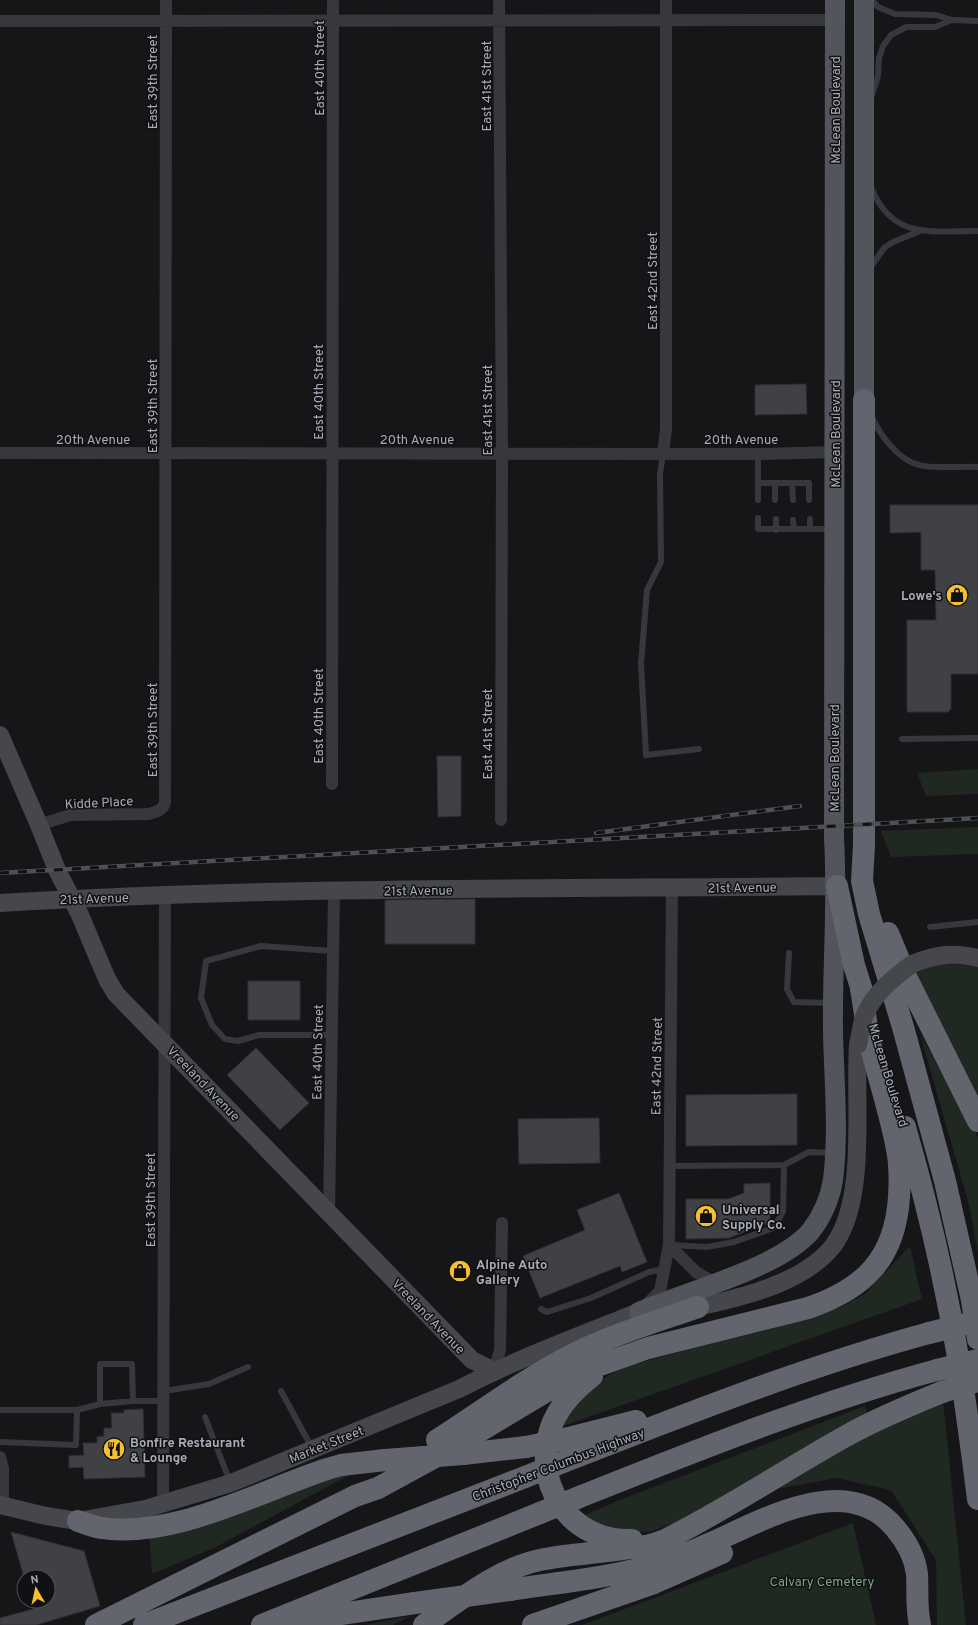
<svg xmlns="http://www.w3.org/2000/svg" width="978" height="1625" font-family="Overpass,sans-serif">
	<rect width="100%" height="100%" fill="#161618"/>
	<!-- green -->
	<path fill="#202822" d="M 978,769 L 978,794 L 926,796 L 917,773 Z
		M 978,827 L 978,854 L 891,857 L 881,831 Z
		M 939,963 L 978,967 L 978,1101 L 910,973 Z
		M 920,1034 L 978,1137 L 978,1252 L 968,1201 Z
		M 910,1246 L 922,1299 L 563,1426 L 581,1391 L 624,1367 L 839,1308 L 865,1294 Z
		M 943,1400 L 966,1625 L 937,1625 L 936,1560 L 891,1490 L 836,1478 L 777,1489 L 869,1431 Z
		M 865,1406 L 867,1413 L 680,1521 L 652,1531 L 626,1533 L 580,1517 L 625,1498 Z
		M 362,1468 L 216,1547 L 152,1574 L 149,1533 Z
		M 853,1523 L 876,1625 L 582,1625 Z
		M 411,1616 L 393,1625 L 366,1625 Z"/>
	<!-- building -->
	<path fill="#404145" stroke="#303034" d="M 806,384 L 807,414 L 755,415 L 755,385 Z
		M 890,505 L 978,505 L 978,674 L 951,674 L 951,709 L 948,712 L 907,712 L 907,620 L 936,620 L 935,570 L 921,570 L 921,532 L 890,533 Z
		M 437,756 L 461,756 L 461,816 L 438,817 Z
		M 475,899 L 475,944 L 385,944 L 385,900 Z
		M 248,981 L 300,981 L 300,1020 L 248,1020 Z
		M 256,1048 L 309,1103 L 280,1130 L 227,1075 Z
		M 797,1094 L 797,1145 L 686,1146 L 686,1095 Z
		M 599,1118 L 600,1163 L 519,1164 L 518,1119 Z
		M 770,1183 L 770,1222 L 729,1238 L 686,1239 L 686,1199 L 728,1199 L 744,1193 L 744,1184 Z
		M 619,1193 L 647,1262 L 622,1272 L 620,1266 L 540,1298 L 523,1256 L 585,1230 L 577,1210 Z
		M 143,1409 L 145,1477 L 84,1479 L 83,1467 L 69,1468 L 69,1456 L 84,1455 L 83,1443 L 97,1443 L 97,1437 L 104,1436 L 104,1428 L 112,1428 L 111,1413 L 124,1413 L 124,1410 Z
		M 11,1532 L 84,1551 L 100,1606 L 36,1625 L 0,1625 L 0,1618 L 33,1609 L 31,1601 L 48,1601 L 48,1577 L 24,1577 Z"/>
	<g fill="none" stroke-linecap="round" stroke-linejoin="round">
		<!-- lane -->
		<path stroke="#37383d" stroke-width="6" d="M 872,0 L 878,7 L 895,14 L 936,15 L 952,20 L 978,21
			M 872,95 L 878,76 L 879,58 L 883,46 L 891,35 L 906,27 L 935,27 L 952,20
			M 871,187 C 892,240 930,231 978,231
			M 870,268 L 884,248 L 893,242 L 920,231
			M 872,417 C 880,435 898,460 919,465 C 931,469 964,466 978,467
			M 663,454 L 660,474 L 661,562 L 647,590 L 641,664 L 646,755 L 699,749
			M 758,483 L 809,483 L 809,500
			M 775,483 L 775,500
			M 792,483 L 793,500
			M 758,500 L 758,454
			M 758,518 L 758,529 L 832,529
			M 776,519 L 776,530
			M 810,519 L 810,529
			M 793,520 L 794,529
			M 902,739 L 978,738
			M 930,927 L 978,922
			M 789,953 L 787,989 L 794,1002 L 830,1003
			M 332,1035 L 259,1035 L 238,1041 L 225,1039 L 212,1025 L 201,998 L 206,961 L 261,946 L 333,951
			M 669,1166 L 784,1165 L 809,1152 L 832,1153
			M 670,1245 L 707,1247 L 734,1242 L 773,1228 L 783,1212 L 784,1165
			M 541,1309 L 547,1312 L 591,1298 L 649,1272 L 664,1269
			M 164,1391 L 209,1384 L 248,1367
			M 281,1391 L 312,1448
			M 100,1404 L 100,1364 L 132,1364 L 133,1401 L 163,1401
			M 0,1410 L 77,1410 L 76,1445 L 0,1442
			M 77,1410 L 100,1404 L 133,1401
			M 205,1417 L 230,1482"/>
		<!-- street -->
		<path stroke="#37383d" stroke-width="12" d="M 499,0 L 502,453 L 501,820
			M 0,21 L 835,20
			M 0,453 L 758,454 L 835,452
			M 663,454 L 666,429 L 666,0
			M 332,784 L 333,0
			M 39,825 L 70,815 L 148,814 C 156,812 163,811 165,802 L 166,0
			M 329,1212 L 334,892
			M 669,1245 L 696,1272 L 715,1283
			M 645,1306 L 660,1291 L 669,1245 L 672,888
			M 494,1371 L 500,1350 L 502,1223
			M 0,1457 L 3,1468 L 3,1506
			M 163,1504 L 165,895"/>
		<!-- secondary -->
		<path stroke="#45474d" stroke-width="18" d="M 0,735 L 39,825 L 57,870 L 80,915 L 107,979 L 116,994 L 472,1360 L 494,1371
			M 0,903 C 278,886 558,889 837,886
			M 912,964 C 937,954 952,952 978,958
			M 686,1308 C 709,1306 733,1299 756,1292 C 784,1283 814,1270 833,1246 C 868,1199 854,1103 858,1045
			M 0,1505 L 46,1516 L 78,1521 L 145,1509 L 231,1483 L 459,1389 C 517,1359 578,1336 639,1312 L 654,1311"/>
		<!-- primary -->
		<path stroke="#53555c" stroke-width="20" d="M 864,0 L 864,400
			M 639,1312 C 687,1291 777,1269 810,1232 C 822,1217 830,1198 833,1180 C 839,1131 834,1081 833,1032 C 832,968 838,903 834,839 L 835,0"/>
		<!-- highway -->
		<path stroke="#63656e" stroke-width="22" d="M 864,400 L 864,845 L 862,881 L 869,914 L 903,1027 L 945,1181 L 972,1300 L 978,1339
			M 837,886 L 854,965 L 866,1003
			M 888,933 L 907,979 L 978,1121
			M 905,1127 C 927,1203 945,1280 958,1357 C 966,1404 972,1452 978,1499
			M 592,1376 C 576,1389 562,1402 553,1422 C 529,1479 568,1543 632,1540
			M 565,1439 L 636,1421
			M 437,1440 C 481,1412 523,1380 570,1356 C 611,1335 655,1322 698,1307
			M 463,1454 L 526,1447
			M 563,1462 C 684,1415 804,1367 929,1333
			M 577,1498 C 695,1451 814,1403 937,1370
			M 78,1521 C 85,1523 93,1527 101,1528 C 173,1539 260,1491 327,1469 L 341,1465 L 385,1460
			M 510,1590 C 555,1583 601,1579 645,1567 C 667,1561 690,1553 711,1543 C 763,1520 847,1470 895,1528 C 906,1541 915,1557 917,1574 C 918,1591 916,1608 920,1625
			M 295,1621 L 415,1603
			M 96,1625 L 355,1496 L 378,1488 L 455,1446 L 555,1386 L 589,1369 L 648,1348 L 808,1308 C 864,1289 895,1259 899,1197 C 900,1182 900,1165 897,1149 C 891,1117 881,1086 873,1055 C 867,1034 865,1011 861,989
			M 144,1625 L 525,1477
			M 262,1625 L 540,1513
			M 424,1625 C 459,1601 497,1569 540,1560 C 569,1554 600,1553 630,1548 C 641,1547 654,1545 665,1540 C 727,1509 785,1470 846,1436 C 876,1419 910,1405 942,1392
			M 533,1625 L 654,1583 L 722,1553"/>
		<!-- rail casing -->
		<g stroke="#4e5056" stroke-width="4.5">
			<path id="rail" d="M 596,833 L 800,806
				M 0,873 L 978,818"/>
		</g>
		<!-- rail -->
		<use href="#rail" stroke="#111113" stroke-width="3" stroke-dasharray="9" stroke-linecap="butt"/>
		<!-- secondary-bridge -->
		<path stroke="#45474d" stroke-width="18" d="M 858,1045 C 860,1036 861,1026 864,1017 C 873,994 893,978 912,964"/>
		<!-- highway-bridge -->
		<path stroke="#63656e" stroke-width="22" d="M 929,1333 L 978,1321
			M 937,1370 L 978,1360
			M 942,1392 L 978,1381
			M 526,1447 L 565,1439
			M 385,1460 L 463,1454
			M 525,1477 L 563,1462
			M 540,1513 L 577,1498
			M 415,1603 L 510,1590"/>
	</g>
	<!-- icons -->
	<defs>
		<g id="shop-disc" transform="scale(1.15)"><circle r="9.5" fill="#f4bf33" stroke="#111113"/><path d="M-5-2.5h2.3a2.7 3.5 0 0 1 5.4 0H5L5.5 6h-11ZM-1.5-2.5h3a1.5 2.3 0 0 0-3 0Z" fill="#111"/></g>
		<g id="restaurant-disc" transform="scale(1.15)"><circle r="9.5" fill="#f4bf33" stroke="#111113"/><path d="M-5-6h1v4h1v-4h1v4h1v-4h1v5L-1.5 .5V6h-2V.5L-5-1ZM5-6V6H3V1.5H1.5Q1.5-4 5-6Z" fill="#111"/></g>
	</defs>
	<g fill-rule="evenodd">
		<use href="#shop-disc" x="957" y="595"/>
		<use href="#shop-disc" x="706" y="1216"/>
		<use href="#shop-disc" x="460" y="1271"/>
		<use href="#restaurant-disc" x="114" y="1449"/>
	</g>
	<g text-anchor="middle" stroke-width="3" stroke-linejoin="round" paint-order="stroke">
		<!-- street labels -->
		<g font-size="13" fill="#a8acb8" stroke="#111113">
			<text transform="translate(319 68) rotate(-90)" y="5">East 40th Street</text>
			<text transform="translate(152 82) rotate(-90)" y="5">East 39th Street</text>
			<text transform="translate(486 86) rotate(-90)" y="5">East 41st Street</text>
			<text transform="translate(835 110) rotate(-90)" y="5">McLean Boulevard</text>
			<text transform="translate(652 281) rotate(-90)" y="5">East 42nd Street</text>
			<text transform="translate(318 392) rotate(-90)" y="5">East 40th Street</text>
			<text transform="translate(152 406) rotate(-90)" y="5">East 39th Street</text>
			<text transform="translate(487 410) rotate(-90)" y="5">East 41st Street</text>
			<text transform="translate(835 434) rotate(-90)" y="5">McLean Boulevard</text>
			<text x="93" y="444">20th Avenue</text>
			<text x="417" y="444">20th Avenue</text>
			<text x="741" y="444">20th Avenue</text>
			<text transform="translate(318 716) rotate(-90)" y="5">East 40th Street</text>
			<text transform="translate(152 730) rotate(-90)" y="5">East 39th Street</text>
			<text transform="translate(487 734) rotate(-90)" y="5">East 41st Street</text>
			<text transform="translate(834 758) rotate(-90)" y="5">McLean Boulevard</text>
			<text transform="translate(99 802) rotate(-3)" y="5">Kidde Place</text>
			<text transform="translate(742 887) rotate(-1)" y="5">21st Avenue</text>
			<text transform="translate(418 890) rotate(-1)" y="5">21st Avenue</text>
			<text transform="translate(94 898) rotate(-2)" y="5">21st Avenue</text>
			<text transform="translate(317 1052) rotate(-89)" y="5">East 40th Street</text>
			<text transform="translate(656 1066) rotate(-89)" y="5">East 42nd Street</text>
			<text transform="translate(889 1075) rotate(73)" y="5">McLean Boulevard</text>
			<text transform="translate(204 1083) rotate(46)" y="5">Vreeland Avenue</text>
			<text transform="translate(150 1200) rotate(-90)" y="5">East 39th Street</text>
			<text transform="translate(429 1316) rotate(46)" y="5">Vreeland Avenue</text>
			<text transform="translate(326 1444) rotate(-22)" y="5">Market Street</text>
			<text transform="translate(558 1464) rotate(-21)" y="5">Christopher Columbus Highway</text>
		</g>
		<!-- poi labels -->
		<g font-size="13" font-weight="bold" fill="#a8acb8" stroke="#111113" text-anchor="start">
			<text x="942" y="600" text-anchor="end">Lowe's</text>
			<text x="722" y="1214">Universal<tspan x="722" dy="15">Supply Co.</tspan></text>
			<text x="476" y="1269">Alpine Auto<tspan x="476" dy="15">Gallery</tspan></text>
			<text x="130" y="1447">Bonfire Restaurant<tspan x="130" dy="15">&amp; Lounge</tspan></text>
		</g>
		<!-- park labels -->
		<g font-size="13" fill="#7fa383" stroke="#111113">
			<text x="822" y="1586">Calvary Cemetery</text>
		</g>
	</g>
	<!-- north arrow -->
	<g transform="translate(36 1589) rotate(351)"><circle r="19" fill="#111113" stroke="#4d4f55"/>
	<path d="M0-3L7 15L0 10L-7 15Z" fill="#f4bf33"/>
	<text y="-6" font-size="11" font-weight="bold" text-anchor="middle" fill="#a8acb8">N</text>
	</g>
</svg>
